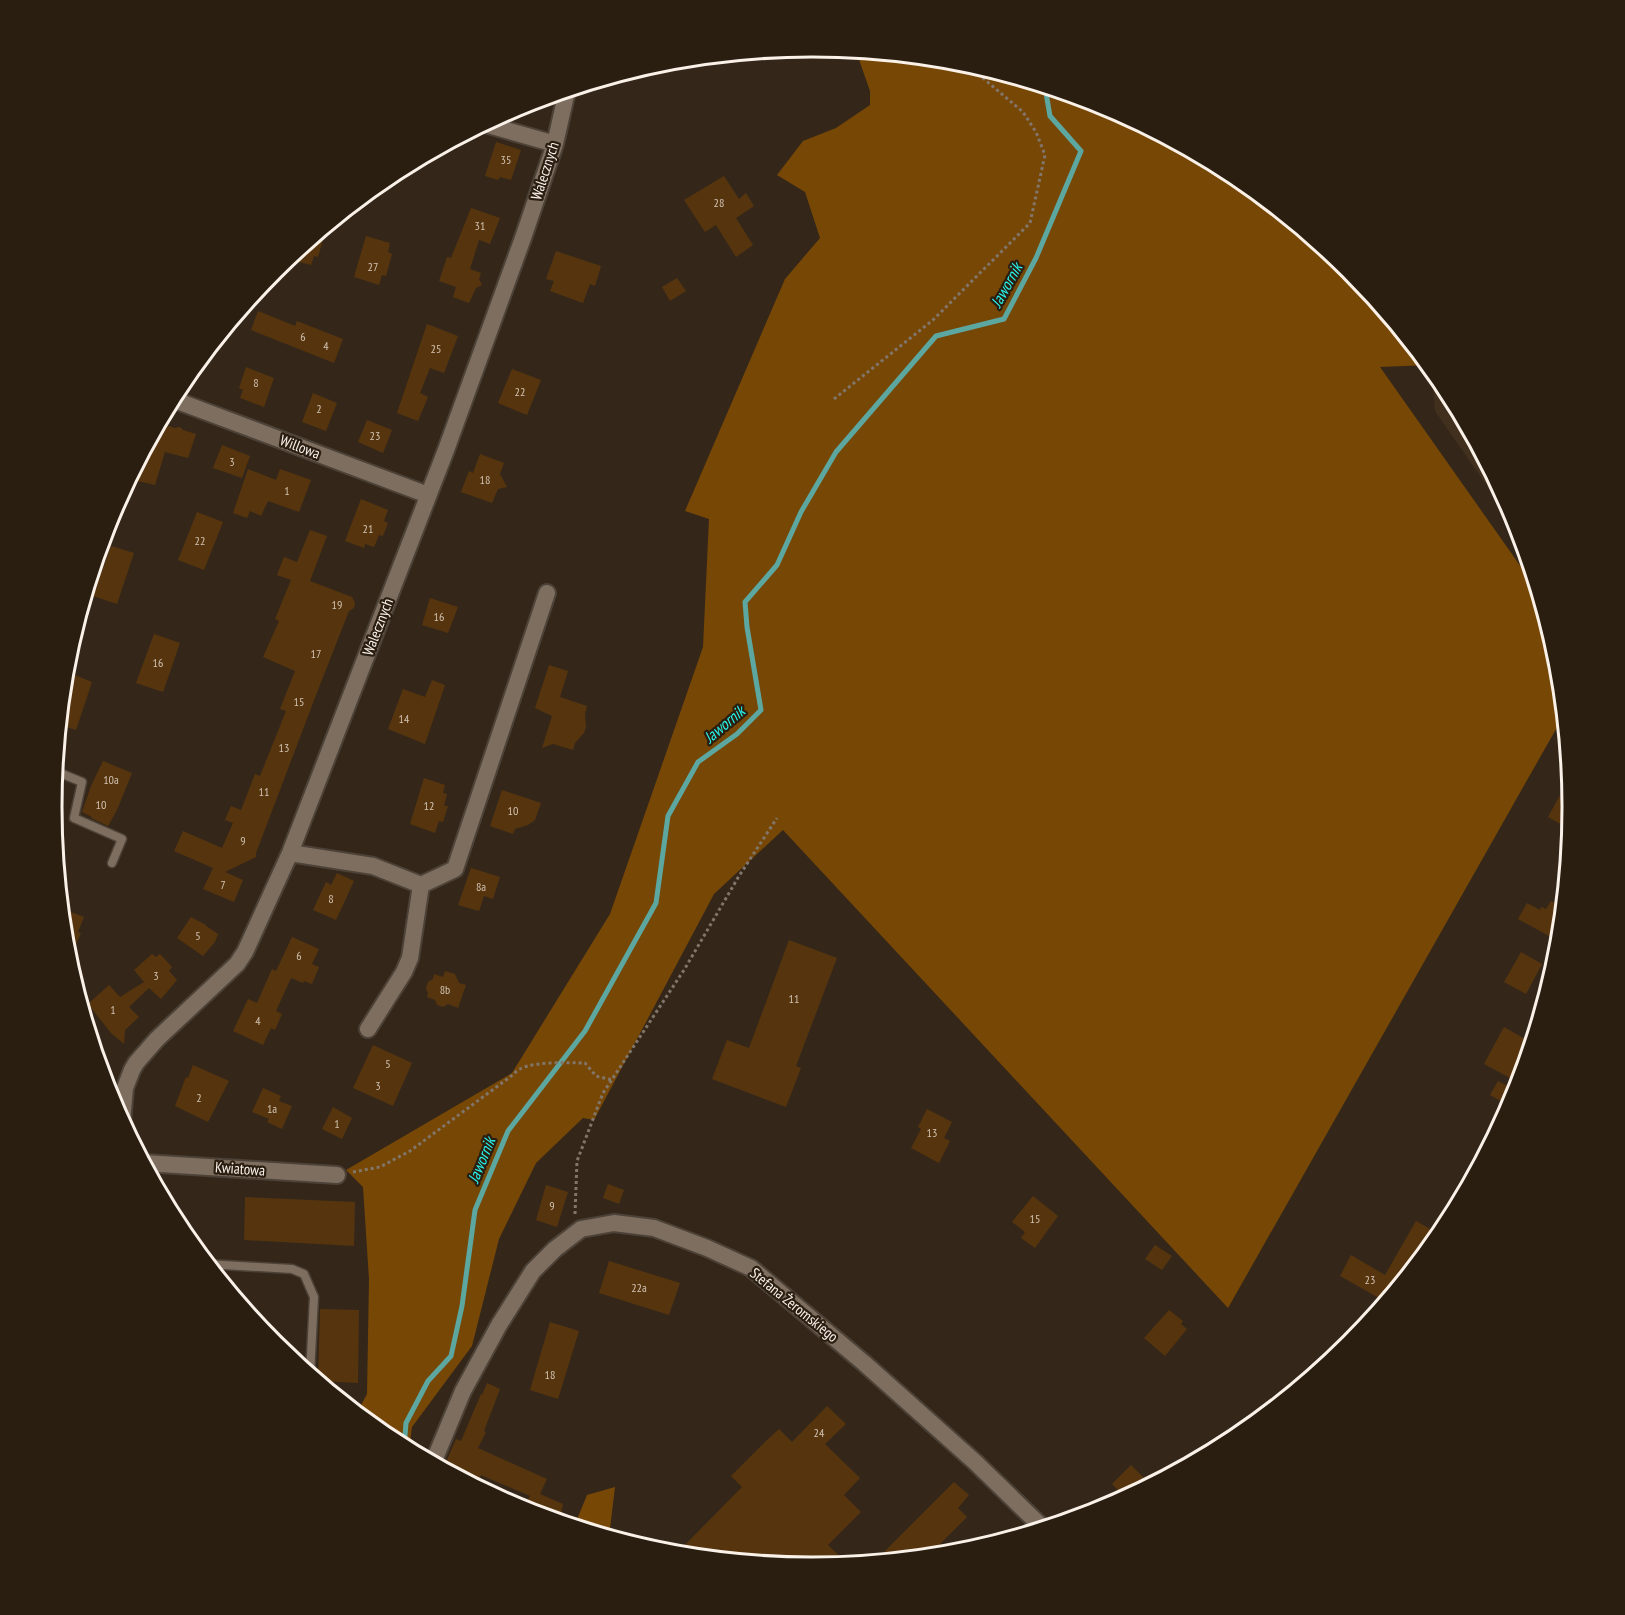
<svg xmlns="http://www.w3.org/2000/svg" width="1625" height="1615" font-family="'PT Sans Narrow',sans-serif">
	<rect width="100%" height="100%" fill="#34271a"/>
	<!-- built -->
	<path fill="#42301e" d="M 1432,369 L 1445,385 L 1516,517 L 1522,536 L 1435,411 Z"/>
	<!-- green -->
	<path fill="#774706" d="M 856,51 L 961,61 L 1104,105 L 1236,175 L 1351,270 L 1429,365 L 1380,367 L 1538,591 L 1559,659 L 1564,715 L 1228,1308 L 783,830 L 714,894 L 594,1120 L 583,1118 L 536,1163 L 499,1239 L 472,1346 L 412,1427 L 409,1450 L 389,1440 L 357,1413 L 367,1394 L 369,1279 L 363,1187 L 346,1170 L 512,1073 L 610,914 L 703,647 L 709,519 L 685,511 L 785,279 L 820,238 L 805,192 L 777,175 L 803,141 L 836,128 L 870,105 L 870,91 Z
		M 615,1487 L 609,1537 L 574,1527 L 587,1495 Z"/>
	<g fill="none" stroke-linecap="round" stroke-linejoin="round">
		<!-- stream -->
		<path stroke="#5ca8a1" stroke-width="5" d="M 404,1448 L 406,1423 L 428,1381 L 451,1356 L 462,1306 L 475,1210 L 508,1131 L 585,1031 L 656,903 L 668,816 L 698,762 L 737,734 L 761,710 L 747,627 L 745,602 L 777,565 L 801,512 L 836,452 L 936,336 L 1004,319 L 1036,258 L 1081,151 L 1050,116 L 1045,87"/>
	</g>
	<!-- building -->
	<path fill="#56350e" d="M 496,142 L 521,150 L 511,180 L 500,177 L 498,180 L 485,176 Z
		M 724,176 L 739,199 L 746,193 L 754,206 L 736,218 L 753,245 L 736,257 L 716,225 L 705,232 L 684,200 Z
		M 471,208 L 500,218 L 490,244 L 479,240 L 470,269 L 481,273 L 479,279 L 482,285 L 476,288 L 469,303 L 453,297 L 456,287 L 439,281 L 447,257 L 451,258 Z
		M 327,226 L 318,257 L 314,256 L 311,265 L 287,259 Z
		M 366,236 L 390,243 L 388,252 L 392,254 L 386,276 L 382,275 L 379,285 L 354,277 Z
		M 556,251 L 601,266 L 595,286 L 590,284 L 583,303 L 550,291 L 554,281 L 546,279 Z
		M 677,278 L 686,291 L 670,301 L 662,287 Z
		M 258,311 L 295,326 L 297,321 L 343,339 L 334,363 L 251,330 Z
		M 427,324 L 458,336 L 444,373 L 430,368 L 420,393 L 428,397 L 418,421 L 397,413 Z
		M 246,367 L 274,378 L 264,407 L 240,398 L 243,390 L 239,388 Z
		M 512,369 L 541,380 L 527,415 L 498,403 Z
		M 313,393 L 337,403 L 326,431 L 302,422 Z
		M 367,420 L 392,430 L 383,453 L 358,442 Z
		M 159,423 L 175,428 L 180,427 L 183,430 L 196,434 L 188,458 L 165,452 L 155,485 L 129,479 Z
		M 222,445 L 250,456 L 242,478 L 213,468 Z
		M 480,454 L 504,463 L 500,474 L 507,487 L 498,489 L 492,503 L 461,492 L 469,471 L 473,473 Z
		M 248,469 L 276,480 L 280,469 L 311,480 L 299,512 L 268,501 L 261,516 L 250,511 L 247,518 L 233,513 Z
		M 361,499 L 388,510 L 384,521 L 388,523 L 383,536 L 379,535 L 374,547 L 365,544 L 364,548 L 345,541 Z
		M 197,512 L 223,522 L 204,570 L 178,560 Z
		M 310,530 L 327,536 L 310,581 L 352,597 L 355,603 L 354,608 L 349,611 L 316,695 L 256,853 L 256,857 L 225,872 L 243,880 L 234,902 L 203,889 L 213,868 L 174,851 L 183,831 L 222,848 L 233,823 L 225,820 L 231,806 L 241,810 L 255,774 L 260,776 L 286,711 L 280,709 L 295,671 L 263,657 L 279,621 L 275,619 L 291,580 L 277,575 L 284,557 L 297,562 Z
		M 111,546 L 134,553 L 117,604 L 93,596 Z
		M 430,598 L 458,607 L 448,633 L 422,625 Z
		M 154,634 L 180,643 L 163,692 L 136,683 Z
		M 549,665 L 568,671 L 560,697 L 587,706 L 585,714 L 586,727 L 584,733 L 575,743 L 573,750 L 553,744 L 542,748 L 552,716 L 535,708 Z
		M 65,671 L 92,682 L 76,730 L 60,725 Z
		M 432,680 L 445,685 L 425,744 L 388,729 L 403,689 L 425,697 Z
		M 103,761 L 132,773 L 117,810 L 108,826 L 91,818 L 92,817 L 82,812 L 91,786 Z
		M 1570,777 L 1574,808 L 1571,830 L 1548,817 Z
		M 424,778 L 445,785 L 443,793 L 447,794 L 444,806 L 448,806 L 443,822 L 439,821 L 435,833 L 410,824 Z
		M 502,790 L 541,803 L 535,820 L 528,825 L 515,829 L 513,834 L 490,826 Z
		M 471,868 L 500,877 L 493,899 L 484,896 L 479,911 L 458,905 Z
		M 337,873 L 354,881 L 336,920 L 313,910 L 326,882 L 331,885 Z
		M 1551,901 L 1564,908 L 1560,942 L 1518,919 L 1527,903 L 1540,910 L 1541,907 L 1546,909 Z
		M 61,908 L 84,917 L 78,932 L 81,933 L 68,962 Z
		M 191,917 L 206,925 L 206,926 L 218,934 L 215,942 L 203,956 L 177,938 Z
		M 292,937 L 319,949 L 312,964 L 319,967 L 312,984 L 304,981 L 303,983 L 291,978 L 276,1011 L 282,1014 L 275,1030 L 271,1028 L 263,1045 L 233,1031 L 248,999 L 257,1003 L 272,969 L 276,971 Z
		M 789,940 L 837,958 L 796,1066 L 801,1068 L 786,1107 L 712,1079 L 727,1040 L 749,1048 Z
		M 1521,952 L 1542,964 L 1526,994 L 1504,982 Z
		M 152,954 L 156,957 L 160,954 L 172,967 L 169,971 L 177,980 L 161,999 L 149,988 L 129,1007 L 139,1017 L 125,1030 L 124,1044 L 111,1033 L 88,1004 L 109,985 L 120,997 L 144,982 L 134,970 Z
		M 445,971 L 455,974 L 459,983 L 466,985 L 458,1008 L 448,1004 L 443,1007 L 437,1005 L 435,1000 L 427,997 L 428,993 L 426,988 L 428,982 L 433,979 L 434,974 L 443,977 Z
		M 1504,1027 L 1527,1040 L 1521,1050 L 1525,1052 L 1510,1078 L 1484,1064 Z
		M 373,1045 L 412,1063 L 393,1106 L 353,1088 Z
		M 193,1065 L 229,1081 L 208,1122 L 175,1106 L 186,1077 L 188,1078 Z
		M 1498,1081 L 1517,1091 L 1508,1105 L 1490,1095 Z
		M 263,1088 L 281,1096 L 279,1101 L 292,1106 L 282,1129 L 267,1122 L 269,1119 L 252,1112 Z
		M 333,1107 L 352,1118 L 342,1139 L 322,1129 Z
		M 927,1109 L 952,1122 L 944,1138 L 950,1141 L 939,1163 L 911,1148 L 921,1129 L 918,1127 Z
		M 608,1184 L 624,1190 L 619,1204 L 603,1198 Z
		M 546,1185 L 568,1192 L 557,1227 L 536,1220 Z
		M 1033,1196 L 1058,1216 L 1035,1248 L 1021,1238 L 1025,1232 L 1012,1222 Z
		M 245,1197 L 355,1202 L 354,1246 L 244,1240 Z
		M 1416,1221 L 1441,1235 L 1386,1302 L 1340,1276 L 1351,1255 L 1385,1275 Z
		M 1155,1245 L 1172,1256 L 1162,1270 L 1145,1259 Z
		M 609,1261 L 680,1283 L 669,1315 L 599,1293 Z
		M 320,1309 L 359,1310 L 358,1383 L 318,1381 Z
		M 1169,1310 L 1183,1321 L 1181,1324 L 1187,1329 L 1165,1356 L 1144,1338 Z
		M 550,1322 L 579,1331 L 558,1399 L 530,1390 Z
		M 487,1383 L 500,1389 L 484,1431 L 486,1432 L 478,1448 L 547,1479 L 540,1494 L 563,1504 L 560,1519 L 525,1505 L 530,1496 L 481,1475 L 476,1486 L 443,1469 L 456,1439 L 461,1441 L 481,1394 L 482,1395 Z
		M 827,1406 L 846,1424 L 825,1444 L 860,1478 L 844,1495 L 861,1512 L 828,1545 L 849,1565 L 812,1568 L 675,1555 L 742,1487 L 731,1476 L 767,1440 L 779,1429 L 792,1442 Z
		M 1131,1465 L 1151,1485 L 1126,1498 L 1112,1484 Z
		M 954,1482 L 969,1495 L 958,1508 L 967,1517 L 927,1557 L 874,1562 Z"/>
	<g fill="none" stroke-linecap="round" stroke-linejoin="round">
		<!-- lane casing -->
		<g stroke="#4d4237" stroke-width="11">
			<path id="lane" d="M 55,771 L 82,782 L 74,818 L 122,839 L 112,863
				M 207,1264 L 292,1269 L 304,1274 L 314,1297 L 310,1374"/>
		</g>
		<!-- street casing -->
		<g stroke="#4d4237" stroke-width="20">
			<path id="street" d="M 485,124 L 555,144
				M 172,399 L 428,495
				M 290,853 L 373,866 L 421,885 L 455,869 L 547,593
				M 368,1029 L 404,972 L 410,958 L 421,885
				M 122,1122 L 125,1088 L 132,1070 L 136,1063 L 157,1039 L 237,964 L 245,952 L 290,853 L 446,450 L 523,238 L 555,144 L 567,91
				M 144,1163 L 337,1175
				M 433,1463 L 463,1391 L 499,1325 L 533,1271 L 555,1249 L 581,1229 L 614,1223 L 654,1228 L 707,1248 L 751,1268 L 864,1363 L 975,1462 L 1044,1529"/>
		</g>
		<!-- path -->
		<path stroke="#82766b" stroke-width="3" stroke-dasharray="3 3" stroke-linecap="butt" d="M 834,399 L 933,320 L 1030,223 L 1045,155 L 1036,132 L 1023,112 L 964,62
			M 353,1172 L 380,1167 L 410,1151 L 514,1074 C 523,1060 568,1063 585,1063 L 596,1076 L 612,1080
			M 575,1214 L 577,1161 L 603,1093 L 684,970 L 739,876 L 777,818"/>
		<!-- lane -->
		<use href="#lane" stroke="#7e6e60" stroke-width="8"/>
		<!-- street -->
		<use href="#street" stroke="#7e6e60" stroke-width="16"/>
	</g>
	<g text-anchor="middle" stroke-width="4.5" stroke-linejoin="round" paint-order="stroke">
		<!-- number labels -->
		<g font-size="12" fill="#d1c2b2">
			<text x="506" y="164">35</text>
			<text x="719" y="207">28</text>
			<text x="480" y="230">31</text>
			<text x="373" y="271">27</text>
			<text x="303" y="341">6</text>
			<text x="326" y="350">4</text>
			<text x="436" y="353">25</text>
			<text x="256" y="387">8</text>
			<text x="520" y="396">22</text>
			<text x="319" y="413">2</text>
			<text x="375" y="440">23</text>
			<text x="232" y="466">3</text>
			<text x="485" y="484">18</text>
			<text x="287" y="495">1</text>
			<text x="368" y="533">21</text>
			<text x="200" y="545">22</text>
			<text x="337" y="609">19</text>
			<text x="439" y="621">16</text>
			<text x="316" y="658">17</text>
			<text x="158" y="667">16</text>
			<text x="299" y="706">15</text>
			<text x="404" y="723">14</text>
			<text x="284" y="752">13</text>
			<text x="111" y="784">10a</text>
			<text x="264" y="796">11</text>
			<text x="101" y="809">10</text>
			<text x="429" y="810">12</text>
			<text x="513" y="815">10</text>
			<text x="243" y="845">9</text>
			<text x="223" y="889">7</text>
			<text x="481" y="891">8a</text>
			<text x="331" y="903">8</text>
			<text x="198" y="940">5</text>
			<text x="299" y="960">6</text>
			<text x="156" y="980">3</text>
			<text x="445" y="994">8b</text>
			<text x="794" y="1003">11</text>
			<text x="113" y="1014">1</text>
			<text x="258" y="1025">4</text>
			<text x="388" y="1068">5</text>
			<text x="378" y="1090">3</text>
			<text x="199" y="1102">2</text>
			<text x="272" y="1113">1a</text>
			<text x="337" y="1128">1</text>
			<text x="932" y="1137">13</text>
			<text x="552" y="1210">9</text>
			<text x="1035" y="1223">15</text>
			<text x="1370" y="1284">23</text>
			<text x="639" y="1292">22a</text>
			<text x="550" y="1379">18</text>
			<text x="819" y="1437">24</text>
		</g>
		<!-- street labels -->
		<g font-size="15" fill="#faf1e8" stroke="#2a1e11">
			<text transform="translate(545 171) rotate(-72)" y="5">Walecznych</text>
			<text transform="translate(300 447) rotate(21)" y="5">Willowa</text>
			<text transform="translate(378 627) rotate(-69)" y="5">Walecznych</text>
			<text transform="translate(240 1169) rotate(4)" y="5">Kwiatowa</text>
			<text transform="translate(794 1305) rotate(39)" y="5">Stefana Żeromskiego</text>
		</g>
		<!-- water labels -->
		<g font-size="16" font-style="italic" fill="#27f5eb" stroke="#2a1e11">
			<text transform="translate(1006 285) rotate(-61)" y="6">Jawornik</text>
			<text transform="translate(724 724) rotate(-40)" y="6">Jawornik</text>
			<text transform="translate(481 1160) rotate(-68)" y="6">Jawornik</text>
		</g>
	</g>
	<!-- crop -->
	<path d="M0 0H1625V1615H0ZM62 807a750 750 0 1 1 1500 0a750 750 0 1 1-1500 0Z" fill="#2a1e11" fill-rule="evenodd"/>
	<path fill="none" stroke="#faf1e8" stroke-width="3" d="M62 807a750 750 0 1 1 1500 0a750 750 0 1 1-1500 0Z"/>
</svg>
